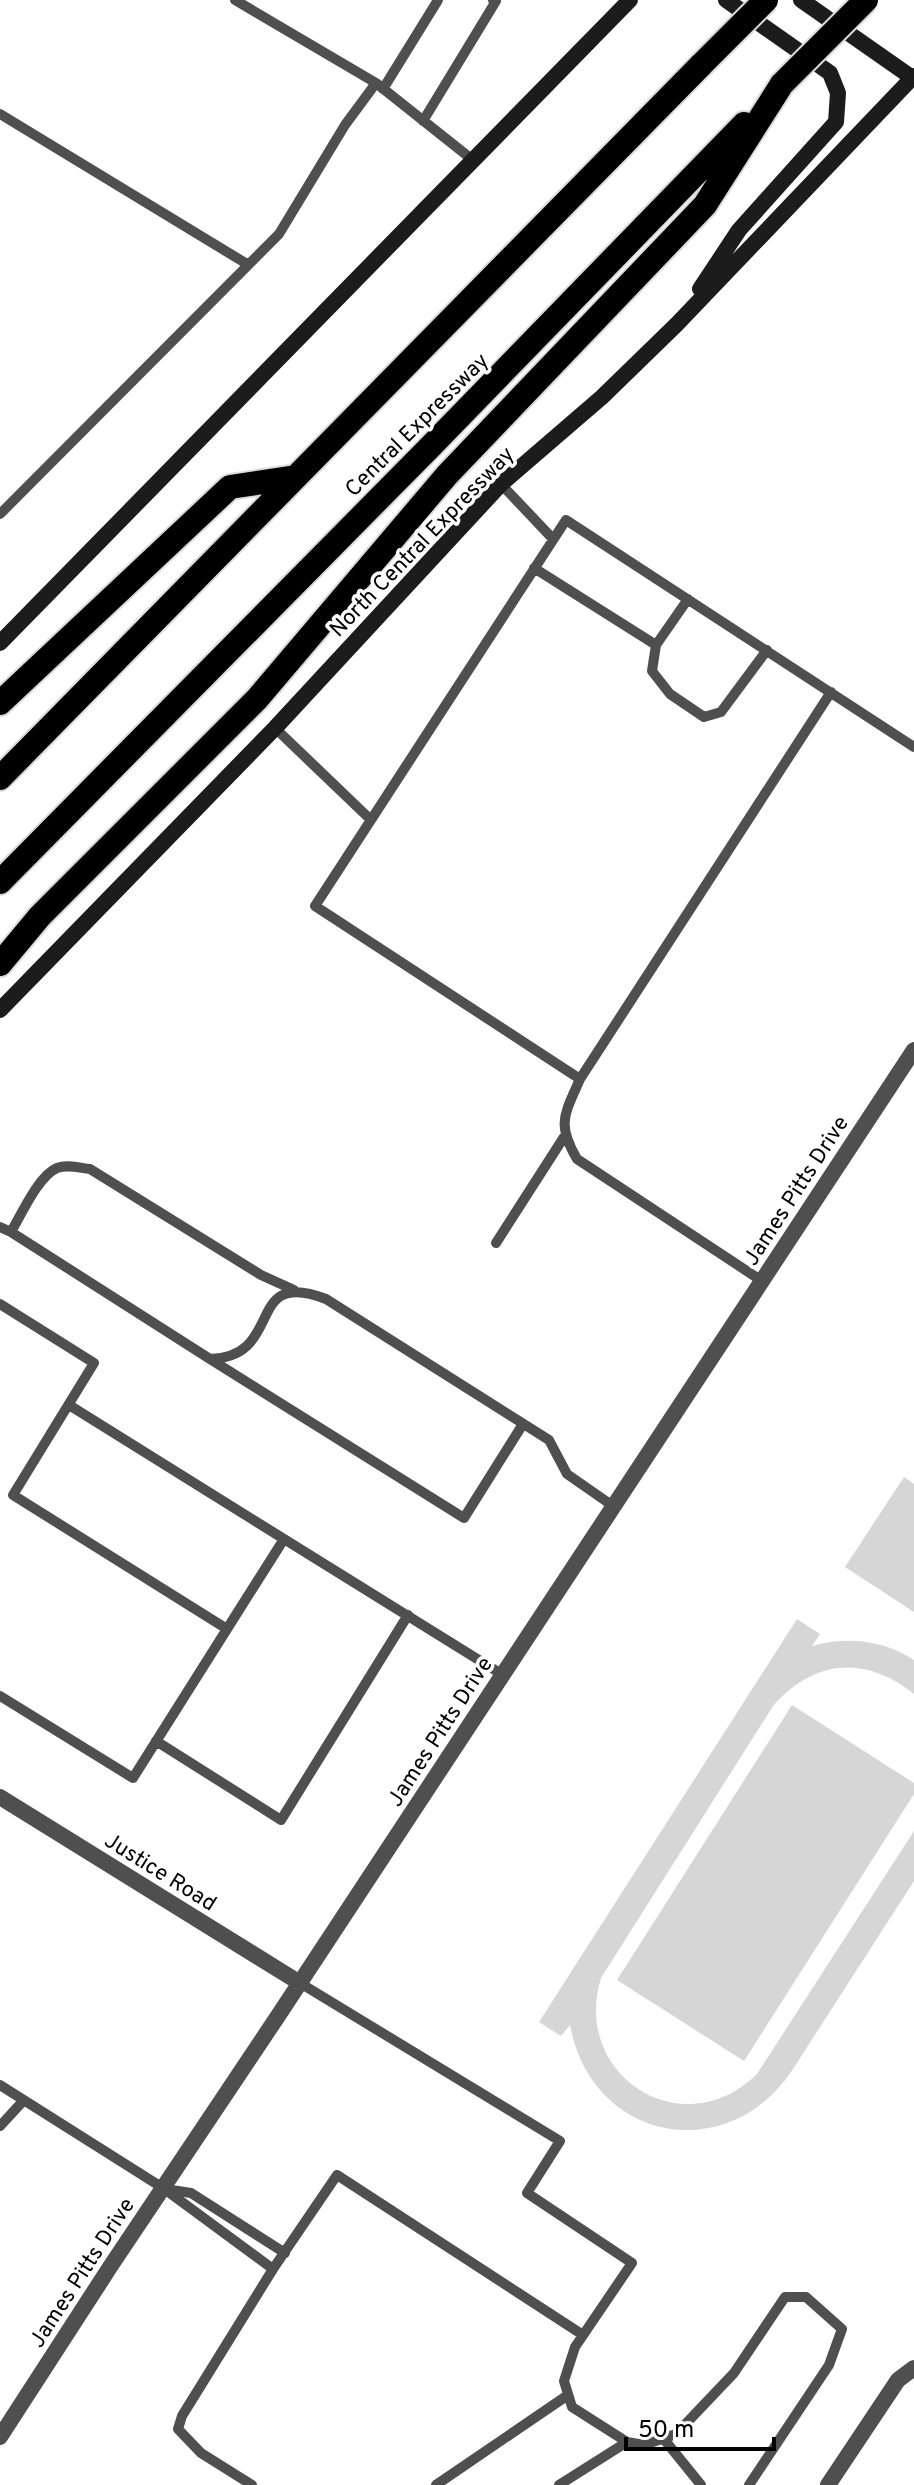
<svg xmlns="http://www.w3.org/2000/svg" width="914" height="2485" font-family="Overpass,sans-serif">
	<rect width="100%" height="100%" fill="#fff"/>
	<!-- green -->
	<path fill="#d6d6d6" d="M 904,1477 L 914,1484 L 914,1612 L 845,1567 Z
		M 797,1619 L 820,1634 L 812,1646 C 847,1636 884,1640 914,1660 L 914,1694 C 866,1655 814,1659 773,1706 L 601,1978 C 571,2076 683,2147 757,2074 L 914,1831 L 914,1881 L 791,2072 C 725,2168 591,2140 570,2025 L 561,2036 L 539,2022 Z
		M 792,1705 L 914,1783 L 914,1794 L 744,2061 L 617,1980 Z"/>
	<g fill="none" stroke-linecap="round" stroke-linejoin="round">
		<!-- motorway casing -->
		<g stroke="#dbdbdb" stroke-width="28">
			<path id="motorway" d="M 0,703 L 230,487 L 296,477
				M 0,778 L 702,64
				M 0,882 L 432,445 L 744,124
				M 0,964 L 40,916 L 257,699 L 447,475 L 705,205 L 782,84"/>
		</g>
		<!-- service -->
		<path stroke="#4f4f4f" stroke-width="10" d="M 235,0 L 376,83 L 474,161
			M 383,89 L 438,0
			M 0,114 L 247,264
			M 423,121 L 496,1 L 493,0
			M 501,484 L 553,539
			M 0,514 L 279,234 L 345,125 L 376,83
			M 534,568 L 656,645
			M 688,599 L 656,645 L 652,671 L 670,694 L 704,717 L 721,712 L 767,650
			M 275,728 L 371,820
			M 580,1079 L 315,906 L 566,520 L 914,747
			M 0,1227 L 11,1232 L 210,1359 C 286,1357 243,1267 326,1299 L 549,1440 L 567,1474 L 613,1506
			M 11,1232 C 21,1215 39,1175 57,1168 C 67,1164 80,1168 90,1169 L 261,1275 L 294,1290
			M 496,1243 L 564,1137
			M 762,1281 L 577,1159 C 556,1123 565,1114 580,1079 L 831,692
			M 0,1304 L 94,1363 L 13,1495 L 227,1629 L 284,1539 L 69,1405
			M 210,1359 L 464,1518 L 523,1424
			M 284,1539 L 503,1675
			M 0,1696 L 133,1778 L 227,1629
			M 156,1741 L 281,1820 L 408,1615
			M 300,1983 L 560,2141 L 527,2193 L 632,2263 L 575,2347 L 564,2381 L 572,2407 L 627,2442 L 644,2445 L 676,2434 L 734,2373 L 785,2297 L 806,2297 L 842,2329 L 829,2365 L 749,2485
			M 0,2085 L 163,2188 L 273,2269
			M 0,2126 L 24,2100
			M 165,2189 L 191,2193 L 285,2253
			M 663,2438 L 701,2485
			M 252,2485 L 201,2453 L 178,2429 L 182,2416 L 273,2269 L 337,2175 L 583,2335
			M 436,2485 L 568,2395
			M 559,2485 L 627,2442"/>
		<!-- minor -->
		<path stroke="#4f4f4f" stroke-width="16" d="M 0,1797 L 300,1983
			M 0,2437 L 110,2267 L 278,2016 L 914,1050
			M 828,2485 L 898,2380 L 914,2368"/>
		<!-- secondary -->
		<path stroke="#1c1c1c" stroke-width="16" d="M 801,0 L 914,79
			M 700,289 L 739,230 L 836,122 L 838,93 L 830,73 L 726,0
			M 0,643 L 630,0
			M 0,1010 L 275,728 L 501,484 L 602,397 L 677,324 L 914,76"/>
		<!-- motorway -->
		<use href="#motorway" stroke="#000" stroke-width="24"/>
		<!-- motorway-bridge casing -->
		<g stroke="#dbdbdb" stroke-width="28" stroke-linecap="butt">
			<path id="motorway-bridge" d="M 702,64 L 766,0
				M 782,84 L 866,0"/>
		</g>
		<!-- motorway-bridge -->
		<use href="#motorway-bridge" stroke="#000" stroke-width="24"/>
	</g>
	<g text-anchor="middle" stroke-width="7" stroke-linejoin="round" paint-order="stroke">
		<!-- street labels -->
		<g font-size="22" fill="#000" stroke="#fff">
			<text transform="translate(416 424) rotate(-45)" y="8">Central Expressway</text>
			<text transform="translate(421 541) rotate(-46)" y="8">North Central Expressway</text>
			<text transform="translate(795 1190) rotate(-57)" y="8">James Pitts Drive</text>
			<text transform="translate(439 1731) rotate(-57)" y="8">James Pitts Drive</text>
			<text transform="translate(161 1871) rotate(32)" y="8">Justice Road</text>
			<text transform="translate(81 2272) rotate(-57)" y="8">James Pitts Drive</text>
		</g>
	</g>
	<!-- scale -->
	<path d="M626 2437v12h148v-12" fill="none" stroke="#000000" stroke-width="4"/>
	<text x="638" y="2437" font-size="24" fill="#000000" stroke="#ffffff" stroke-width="6" paint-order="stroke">50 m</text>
</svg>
